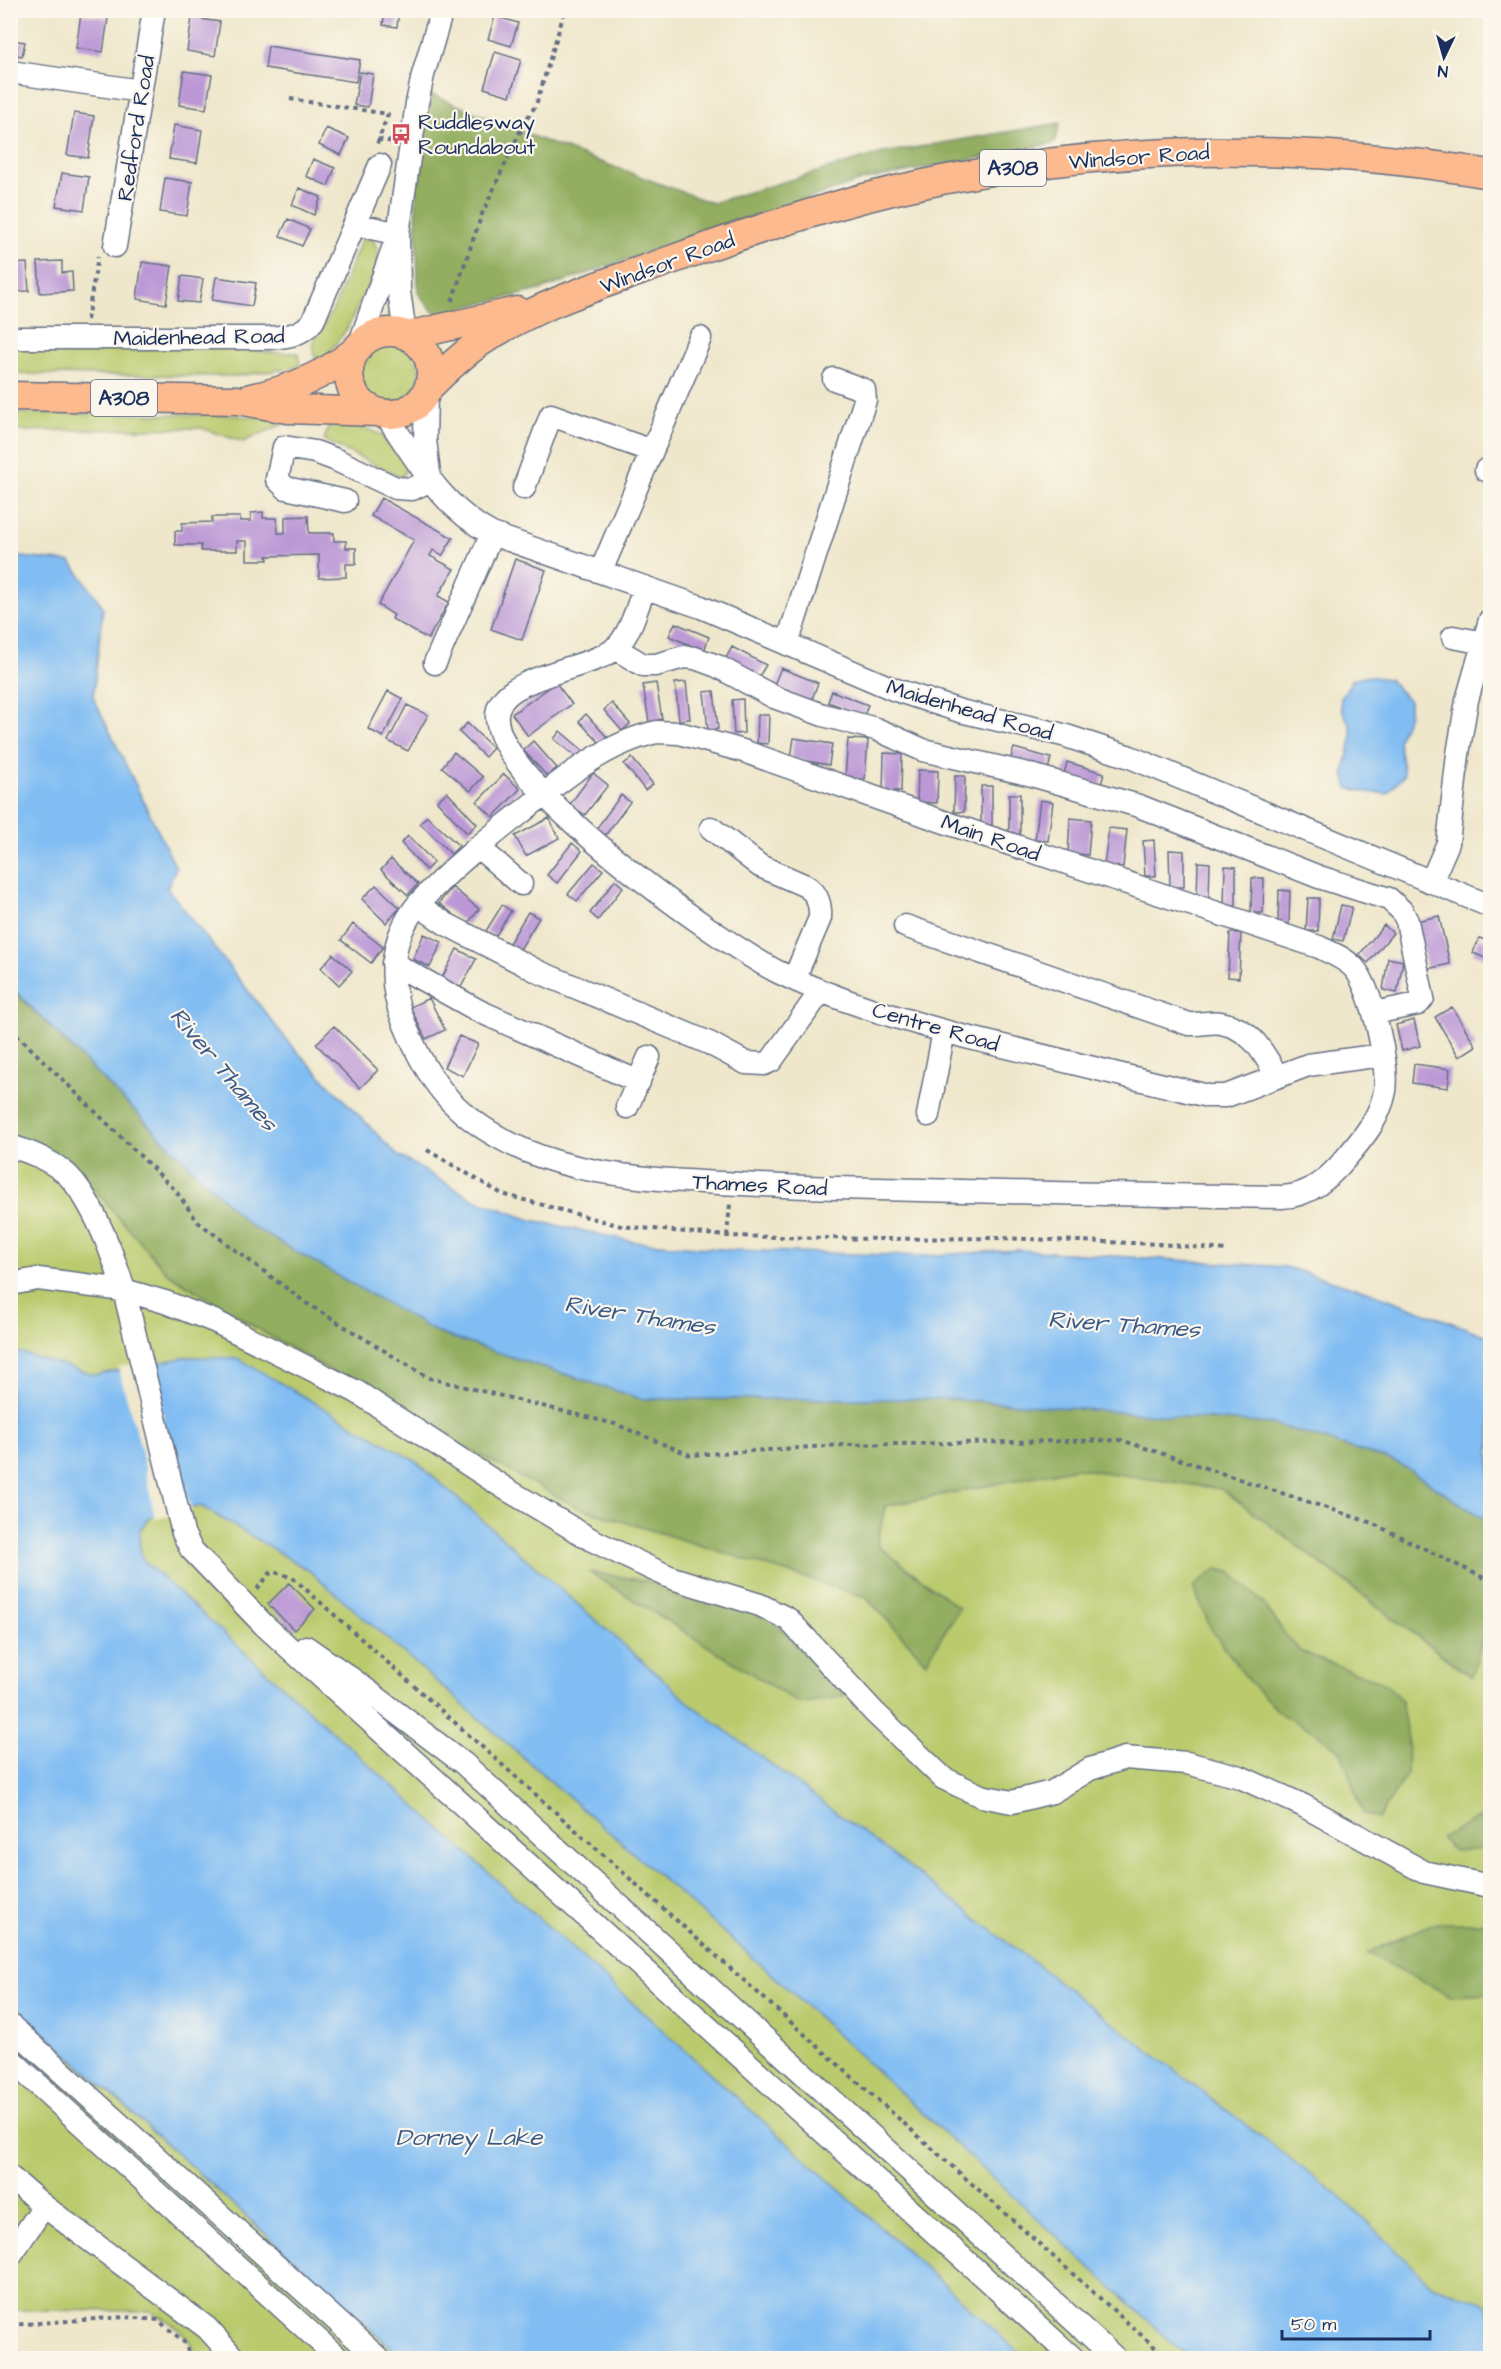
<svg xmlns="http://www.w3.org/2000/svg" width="1501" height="2369" font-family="'Architects Daughter',sans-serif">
	<rect width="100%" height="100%" fill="#fbf7ec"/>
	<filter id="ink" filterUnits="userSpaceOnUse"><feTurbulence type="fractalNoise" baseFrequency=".0167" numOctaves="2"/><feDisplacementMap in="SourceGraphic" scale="12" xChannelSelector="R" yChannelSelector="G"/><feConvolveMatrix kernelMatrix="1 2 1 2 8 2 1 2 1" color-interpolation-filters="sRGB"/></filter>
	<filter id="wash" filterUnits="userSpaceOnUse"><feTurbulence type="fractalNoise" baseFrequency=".008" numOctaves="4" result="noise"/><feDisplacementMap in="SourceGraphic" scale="24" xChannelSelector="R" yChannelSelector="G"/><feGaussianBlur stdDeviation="1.35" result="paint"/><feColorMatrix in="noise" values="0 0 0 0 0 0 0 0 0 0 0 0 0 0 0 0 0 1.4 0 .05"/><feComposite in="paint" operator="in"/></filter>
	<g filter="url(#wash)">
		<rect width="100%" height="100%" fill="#efe7cb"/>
		<!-- green -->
		<path fill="#baca6d" stroke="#6a7c66" stroke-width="1.5" d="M 362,239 L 372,239 L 378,249 L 378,266 L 346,330 L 329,353 L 317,364 L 312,344 L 334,308 Z
			M359 373a30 30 0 1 1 60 0a30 30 0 1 1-60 0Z
			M 11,346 L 259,348 L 259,352 L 298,353 L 300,367 L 236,376 L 11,374 Z
			M 10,413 L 227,415 L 292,420 L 243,442 L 201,428 L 11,431 Z
			M 330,423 C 371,428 384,428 407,465 L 402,478 L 324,440 Z
			M 10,1134 L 41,1148 L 96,1191 L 167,1273 L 263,1332 L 448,1438 L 577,1507 L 866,1597 L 926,1662 L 959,1608 L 877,1545 L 885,1506 L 1075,1468 L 1222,1489 L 1471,1677 L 1490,1610 L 1490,2315 L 1484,2303 L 1432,2285 L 1339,2196 L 693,1706 L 414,1460 L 188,1357 L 95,1375 L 11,1350 Z
			M 201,1506 L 310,1571 L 767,1970 L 1189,2358 L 1025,2358 L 145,1563 L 140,1554 L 139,1531 L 150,1517 Z
			M 10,2003 L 403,2358 L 198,2358 C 187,2332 175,2324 150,2311 L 11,2310 Z"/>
		<!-- forest -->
		<path fill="#93ae60" stroke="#576e5f" stroke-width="1.5" d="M 430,94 L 549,143 L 712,203 L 878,154 L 1060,123 L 1055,143 L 864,180 L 691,237 L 540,290 L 435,314 L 418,293 L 415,152 Z
			M 10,987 L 248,1224 L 438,1333 L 642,1399 L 956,1399 L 1274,1424 L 1399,1463 L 1490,1523 L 1490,1610 L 1472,1677 L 1222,1489 L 1075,1468 L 885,1506 L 877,1545 L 959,1608 L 926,1662 L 866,1597 L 577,1507 L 448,1438 L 263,1332 L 167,1273 L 96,1191 L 41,1148 L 11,1134 Z
			M 1217,1569 L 1230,1572 L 1265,1605 L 1285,1634 L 1300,1651 L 1386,1684 L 1401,1700 L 1408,1740 L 1407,1774 L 1378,1819 L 1363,1813 L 1341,1752 L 1315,1732 L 1281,1714 L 1248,1680 L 1211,1629 L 1193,1587 Z
			M 589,1572 L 646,1581 L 770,1618 L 845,1696 L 800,1704 Z
			M 1490,1813 L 1490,1849 L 1454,1851 L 1440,1838 Z
			M 1434,1923 L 1490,1923 L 1490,1994 L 1451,1996 L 1367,1953 Z"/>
		<!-- water -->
		<path fill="#81bdf3" stroke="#4e76a8" stroke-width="1.5" d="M 11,556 L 71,562 L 103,607 L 93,697 L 176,868 L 167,888 L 290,1044 L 397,1155 L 473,1199 L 531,1220 L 636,1242 L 733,1250 L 921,1256 L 1019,1250 L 1286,1267 L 1370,1292 L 1490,1337 L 1490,1523 L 1399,1463 L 1274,1424 L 956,1399 L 642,1399 L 438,1333 L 248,1224 L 11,987 Z
			M 1364,676 L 1389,679 L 1409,701 L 1409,714 L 1398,740 L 1404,775 L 1387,794 L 1366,792 L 1348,788 L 1344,773 L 1352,735 L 1349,723 L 1341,708 L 1341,698 L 1353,679 Z
			M 11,1350 L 95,1375 L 188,1357 L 237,1358 L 414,1460 L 693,1706 L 901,1861 L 1339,2196 L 1432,2285 L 1484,2303 L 1490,2315 L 1490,2358 L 1189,2358 L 767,1970 L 310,1571 L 201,1506 L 149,1517 L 139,1531 L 140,1554 L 146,1563 L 1025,2358 L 403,2358 L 11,2003 Z"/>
		<!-- pier -->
		<path fill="#efe7cb" d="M 156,1360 L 163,1417 L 173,1457 L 192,1511 L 155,1519 L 141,1449 L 118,1367 Z"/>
		<g id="blocks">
			<!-- building -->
			<path fill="#bc99d6" d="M 385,10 L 399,10 L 397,27 L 383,25 Z
				M 81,14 L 108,18 L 103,52 L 76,48 Z
				M 495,16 L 518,23 L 511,46 L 488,39 Z
				M 192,18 L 220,22 L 215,56 L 187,51 Z
				M 10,19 L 14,19 L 12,35 L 10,35 Z
				M 10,40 L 25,42 L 22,56 L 10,54 Z
				M 268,46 L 360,60 L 356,82 L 265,68 Z
				M 495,52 L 521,60 L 510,96 L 484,88 Z
				M 184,71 L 212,75 L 206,109 L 179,105 Z
				M 360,72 L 373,74 L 368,107 L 354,105 Z
				M 74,113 L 94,116 L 88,158 L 67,155 Z
				M 174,125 L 202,130 L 197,163 L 169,159 Z
				M 326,128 L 349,138 L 341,155 L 319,145 Z
				M 313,159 L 335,168 L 328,186 L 306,176 Z
				M 62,173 L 89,177 L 84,210 L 56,206 Z
				M 165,178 L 192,182 L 187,216 L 160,212 Z
				M 299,188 L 321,197 L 314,215 L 292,205 Z
				M 288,219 L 310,229 L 302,246 L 280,236 Z
				M 62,261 L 62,273 L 72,272 L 73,291 L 40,293 L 38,262 Z
				M 142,262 L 172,266 L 166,304 L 137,299 Z
				M 27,263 L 29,291 L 10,292 L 10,264 Z
				M 182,276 L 203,279 L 199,303 L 178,301 Z
				M 216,277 L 256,283 L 252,306 L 212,300 Z
				M 381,498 L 453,538 L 442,556 L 433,550 L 430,556 L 454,569 L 438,596 L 449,602 L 428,639 L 392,619 L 394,615 L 378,605 L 414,540 L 371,516 Z
				M 263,512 L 263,518 L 277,518 L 278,533 L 285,533 L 285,517 L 308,516 L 309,533 L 334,533 L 334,541 L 346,541 L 346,548 L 356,548 L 356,564 L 346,564 L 346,577 L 319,578 L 319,555 L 267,556 L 268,560 L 247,560 L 247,541 L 237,541 L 237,551 L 201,551 L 201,545 L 175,545 L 175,531 L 182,531 L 182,523 L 212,522 L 212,517 L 240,517 L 240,521 L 251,521 L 251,513 Z
				M 515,559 L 546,570 L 522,640 L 491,629 Z
				M 675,623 L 709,637 L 704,651 L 669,636 Z
				M 732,647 L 766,665 L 758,678 L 725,660 Z
				M 781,668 L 818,683 L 811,702 L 773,687 Z
				M 686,682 L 690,719 L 679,720 L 675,683 Z
				M 556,683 L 572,704 L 528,736 L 512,714 Z
				M 656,683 L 662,719 L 649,722 L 643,685 Z
				M 388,691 L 403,699 L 383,737 L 368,729 Z
				M 714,691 L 718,729 L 708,730 L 704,692 Z
				M 832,691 L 868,705 L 864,716 L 828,702 Z
				M 743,699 L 744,733 L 734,734 L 732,700 Z
				M 612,703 L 630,724 L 622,731 L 604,710 Z
				M 407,705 L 428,715 L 408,751 L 388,741 Z
				M 586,714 L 607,737 L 600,743 L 579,721 Z
				M 758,715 L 769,715 L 768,744 L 757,743 Z
				M 467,723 L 493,748 L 485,757 L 459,732 Z
				M 560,731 L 586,753 L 580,760 L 554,739 Z
				M 794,738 L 832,744 L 829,765 L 791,758 Z
				M 848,739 L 868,740 L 865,779 L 845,778 Z
				M 533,741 L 557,768 L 547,776 L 523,750 Z
				M 1014,748 L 1051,758 L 1048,770 L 1010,760 Z
				M 454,752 L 483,777 L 470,791 L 442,767 Z
				M 884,753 L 902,754 L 901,791 L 883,791 Z
				M 632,758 L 653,784 L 645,790 L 624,764 Z
				M 1067,762 L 1104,773 L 1101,785 L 1064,774 Z
				M 918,770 L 938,771 L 937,803 L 917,802 Z
				M 593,773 L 608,785 L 585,815 L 570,804 Z
				M 504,774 L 520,789 L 493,817 L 477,802 Z
				M 955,776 L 965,776 L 964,812 L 954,812 Z
				M 981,786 L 992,786 L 992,825 L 981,825 Z
				M 447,792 L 477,824 L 467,833 L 437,801 Z
				M 1009,794 L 1020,794 L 1020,834 L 1009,834 Z
				M 621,795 L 630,802 L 605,836 L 596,829 Z
				M 1040,800 L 1053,802 L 1048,841 L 1035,840 Z
				M 427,816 L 459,846 L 451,854 L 420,823 Z
				M 549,818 L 559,838 L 526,856 L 515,836 Z
				M 1070,818 L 1091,820 L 1088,855 L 1068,853 Z
				M 1109,828 L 1127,830 L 1123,867 L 1104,865 Z
				M 408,836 L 434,862 L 426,870 L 401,843 Z
				M 1154,840 L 1156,876 L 1145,876 L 1143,841 Z
				M 572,843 L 582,851 L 557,883 L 547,875 Z
				M 1169,850 L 1184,851 L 1184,887 L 1170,887 Z
				M 391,859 L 418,884 L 408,895 L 381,870 Z
				M 1198,862 L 1210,863 L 1209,898 L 1197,897 Z
				M 594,863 L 603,870 L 577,901 L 568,894 Z
				M 1225,866 L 1236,867 L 1236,906 L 1224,906 Z
				M 1252,878 L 1264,878 L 1263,913 L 1251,913 Z
				M 615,880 L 623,887 L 598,920 L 590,913 Z
				M 376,885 L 400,908 L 386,923 L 362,899 Z
				M 452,887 L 479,909 L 467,925 L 439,903 Z
				M 1279,890 L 1290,891 L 1289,924 L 1278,923 Z
				M 1308,898 L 1319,898 L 1318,931 L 1306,931 Z
				M 502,905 L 511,911 L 495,937 L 486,931 Z
				M 1341,905 L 1352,907 L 1343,941 L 1333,939 Z
				M 528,912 L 539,918 L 519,951 L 508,945 Z
				M 1439,916 L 1450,964 L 1427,969 L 1416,921 Z
				M 353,924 L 383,947 L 371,963 L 341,940 Z
				M 1384,925 L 1393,933 L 1368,963 L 1359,955 Z
				M 1490,929 L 1490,960 L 1473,953 L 1479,938 L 1486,940 Z
				M 1230,933 L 1241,933 L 1239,978 L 1228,977 Z
				M 424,934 L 442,942 L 430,967 L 413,959 Z
				M 457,949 L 476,959 L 460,989 L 441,980 Z
				M 333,954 L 352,971 L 339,985 L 321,968 Z
				M 1388,958 L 1403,961 L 1397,993 L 1383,990 Z
				M 429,998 L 445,1030 L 426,1039 L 410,1007 Z
				M 1452,1007 L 1476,1046 L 1459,1057 L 1435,1017 Z
				M 1414,1020 L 1420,1046 L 1402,1051 L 1396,1025 Z
				M 334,1026 L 378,1070 L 360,1088 L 316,1044 Z
				M 459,1036 L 478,1044 L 463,1076 L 444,1067 Z
				M 1414,1064 L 1450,1069 L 1448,1088 L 1412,1083 Z
				M 289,1583 L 315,1609 L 294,1630 L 268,1604 Z"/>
		</g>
	</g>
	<g filter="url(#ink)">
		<use href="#blocks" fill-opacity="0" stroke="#656f84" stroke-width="1.5"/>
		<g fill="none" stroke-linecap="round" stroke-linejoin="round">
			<!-- minor casing -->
			<g stroke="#656f84" stroke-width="25">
				<path id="minor" d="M 10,72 L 141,91
					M 355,224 L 398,234
					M 115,246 L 154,10
					M 405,334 L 399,291 L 398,234 L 417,103 L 423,75 L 442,10
					M 10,338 L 267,338 C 285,337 301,336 313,321 L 380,165
					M 359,346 L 392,251
					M 426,394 L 425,440 L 429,473
					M 385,414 C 417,460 441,507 492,534 L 701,607 L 893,689 L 960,711 L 1063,735 L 1130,757 L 1490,906
					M 1486,470 L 1490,471
					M 524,488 L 551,415 L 652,451
					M 345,501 L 286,488 L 277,479 L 284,447 L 315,452 L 334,459 L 396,488 L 412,489 L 431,480
					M 601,571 L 700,338
					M 645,587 C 637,606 631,633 616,648 C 594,668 508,675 498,709 C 479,775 723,944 778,972 C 835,1000 900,1019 962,1036 L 1208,1096 L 1226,1096 L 1308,1065 L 1382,1055
					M 1453,637 L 1484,643
					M 787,644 L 865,400 L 864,390 L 834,379
					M 615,648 L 643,665 L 656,665 L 684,657 L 695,658 L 717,666 L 774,697 L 823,715 L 876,729 L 923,750 L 1028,774 L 1139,806 L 1319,877 L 1389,899 L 1402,911 L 1407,921 L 1423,998 L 1418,1004 L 1374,1013
					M 435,663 L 492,534
					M 657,732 L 679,733 L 743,751 L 950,824 L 1319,947 C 1331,953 1345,958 1354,968 C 1372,988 1389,1065 1385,1091 C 1380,1118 1363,1138 1346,1158 C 1329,1178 1310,1196 1282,1197 C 1133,1195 985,1192 836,1188 C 781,1186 726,1184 671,1180 C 621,1176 570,1170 524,1150 C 460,1121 431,1089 405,1025 C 387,983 389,938 419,903 C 450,869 486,840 522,812 C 561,780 606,743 657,732 Z
					M 711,828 L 760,866 L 806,886 C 817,893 821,904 820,918 L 794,979
					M 478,847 L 521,884
					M 1431,882 L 1448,843 L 1458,754 L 1467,700 L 1490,620
					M 418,905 L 446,924 L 539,972 L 709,1043 L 746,1063 L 764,1064 L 771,1061 L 821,991
					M 905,926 L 1189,1024 C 1200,1025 1211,1021 1221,1023 C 1252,1029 1263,1052 1277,1076
					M 393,963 L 479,1011 L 639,1082
					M 627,1107 L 649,1057
					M 928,1115 L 944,1031
					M 10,1146 C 31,1152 60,1164 74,1182 C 97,1211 113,1255 124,1290 L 165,1302 L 214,1321 L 357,1392 L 506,1489 L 592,1540 L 648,1567 L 672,1578 L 760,1605 L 788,1619 L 874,1712 L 943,1778 L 981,1796 L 1012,1802 L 1052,1792 L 1090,1769 L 1125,1758 L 1187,1763 L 1240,1777 L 1302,1805 L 1424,1872 L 1490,1886
					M 10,1284 L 38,1279 L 124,1290 L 183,1533 L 191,1549 L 264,1625 L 1073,2358
					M 306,1647 L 352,1679 L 463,1763 L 1115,2358
					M 10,2025 L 378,2358
					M 10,2059 L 338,2358
					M 10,2177 L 44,2206 L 207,2328 L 234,2358
					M 10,2256 L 44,2206"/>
			</g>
			<!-- major casing -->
			<g stroke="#656f84" stroke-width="31">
				<path id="major" d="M349 373a41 41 0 1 1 82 0a41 41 0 1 1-82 0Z
					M 407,336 L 517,311
					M 429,387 C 445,371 461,356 479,343 C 536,304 604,284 668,261 C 731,238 795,217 860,199 C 1066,145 1280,138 1490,174
					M 10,396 L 237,400 L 288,409 L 377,412
					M 251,398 C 290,390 324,376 355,351"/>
			</g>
			<!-- path -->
			<path stroke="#656f84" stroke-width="4" stroke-dasharray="4.5 4.5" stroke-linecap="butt" d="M 290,99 L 388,114 L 376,147
				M 378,139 L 392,142
				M 452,301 L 482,214 L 524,123 L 536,105 L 565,10
				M 87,320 L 98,256
				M 10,1028 L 175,1190 L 198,1222 L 306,1303 L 429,1378 L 615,1424 L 690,1455 L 843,1445 L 1121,1440 L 1372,1523 L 1490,1581
				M 427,1150 L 502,1194 L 621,1226 L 727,1236 L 878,1239 L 999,1238 L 1160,1244 L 1226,1250
				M 727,1236 L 730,1204
				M 257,1589 L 272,1571 L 293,1578 L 1167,2358
				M 10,2325 L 125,2317 L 158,2320 L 184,2342 L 191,2358"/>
			<!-- minor -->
			<use href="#minor" stroke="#fff" stroke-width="22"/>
			<!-- major -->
			<use href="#major" stroke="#fcba8e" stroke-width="28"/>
		</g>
	</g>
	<!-- icons -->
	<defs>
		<g id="bus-bare" transform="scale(1.62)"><path d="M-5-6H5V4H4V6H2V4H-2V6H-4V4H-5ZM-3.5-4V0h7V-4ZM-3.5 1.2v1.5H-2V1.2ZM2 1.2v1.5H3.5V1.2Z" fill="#d1495b" stroke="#fbf7ec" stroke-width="2.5" paint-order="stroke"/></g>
	</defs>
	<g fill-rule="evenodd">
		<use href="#bus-bare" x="401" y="134"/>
	</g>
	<g text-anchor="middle" stroke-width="4.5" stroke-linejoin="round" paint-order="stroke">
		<!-- shield labels -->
		<g fill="#fbf7ec" stroke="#5e6b89" stroke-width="1.5">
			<rect x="980" y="150" width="66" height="36" rx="4.5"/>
			<rect x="91" y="380" width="66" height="36" rx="4.5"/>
		</g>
		<g font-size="21" font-weight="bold" fill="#1b2f5e">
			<text x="1013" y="175">A308</text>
			<text x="124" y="405">A308</text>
		</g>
		<!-- poi labels -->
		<g font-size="22" fill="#1b2f5e" stroke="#fbf7ec" text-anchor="start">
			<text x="418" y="129">Ruddlesway<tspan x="418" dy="25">Roundabout</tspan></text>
		</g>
		<!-- street labels -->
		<g font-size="22" fill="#1b2f5e" stroke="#fbf7ec">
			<text transform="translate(135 128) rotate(-81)" y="8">Redford Road</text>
			<text transform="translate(1139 156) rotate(-4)" y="8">Windsor Road</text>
			<text transform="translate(667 262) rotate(-20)" y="8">Windsor Road</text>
			<text transform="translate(199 336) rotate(-1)" y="8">Maidenhead Road</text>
			<text transform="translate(970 709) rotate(16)" y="8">Maidenhead Road</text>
			<text transform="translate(991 837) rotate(19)" y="8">Main Road</text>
			<text transform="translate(936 1026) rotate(16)" y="8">Centre Road</text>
			<text transform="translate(760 1184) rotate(3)" y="8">Thames Road</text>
		</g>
		<!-- water labels -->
		<g font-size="24" font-style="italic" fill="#3a5a8b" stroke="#fbf7ec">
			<text transform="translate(224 1069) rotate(50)" y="8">River Thames</text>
			<text transform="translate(640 1315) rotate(9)" y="8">River Thames</text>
			<text transform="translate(1124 1324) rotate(4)" y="8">River Thames</text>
			<text x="469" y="2145">Dorney Lake</text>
		</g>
	</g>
	<!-- margin -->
	<rect width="1501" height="2369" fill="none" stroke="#fbf7ec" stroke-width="36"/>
	<!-- north arrow -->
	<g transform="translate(1444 57) rotate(185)" stroke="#fbf7ec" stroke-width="4.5" paint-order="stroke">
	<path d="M0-4.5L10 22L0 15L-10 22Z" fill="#1b2f5e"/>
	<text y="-9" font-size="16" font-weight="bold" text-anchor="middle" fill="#1b2f5e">N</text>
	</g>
	<!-- scale -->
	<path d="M1282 2330v9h148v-9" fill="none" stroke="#1b2f5e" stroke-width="3"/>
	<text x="1291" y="2330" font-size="18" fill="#1b2f5e" stroke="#fbf7ec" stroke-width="4.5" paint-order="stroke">50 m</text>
</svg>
